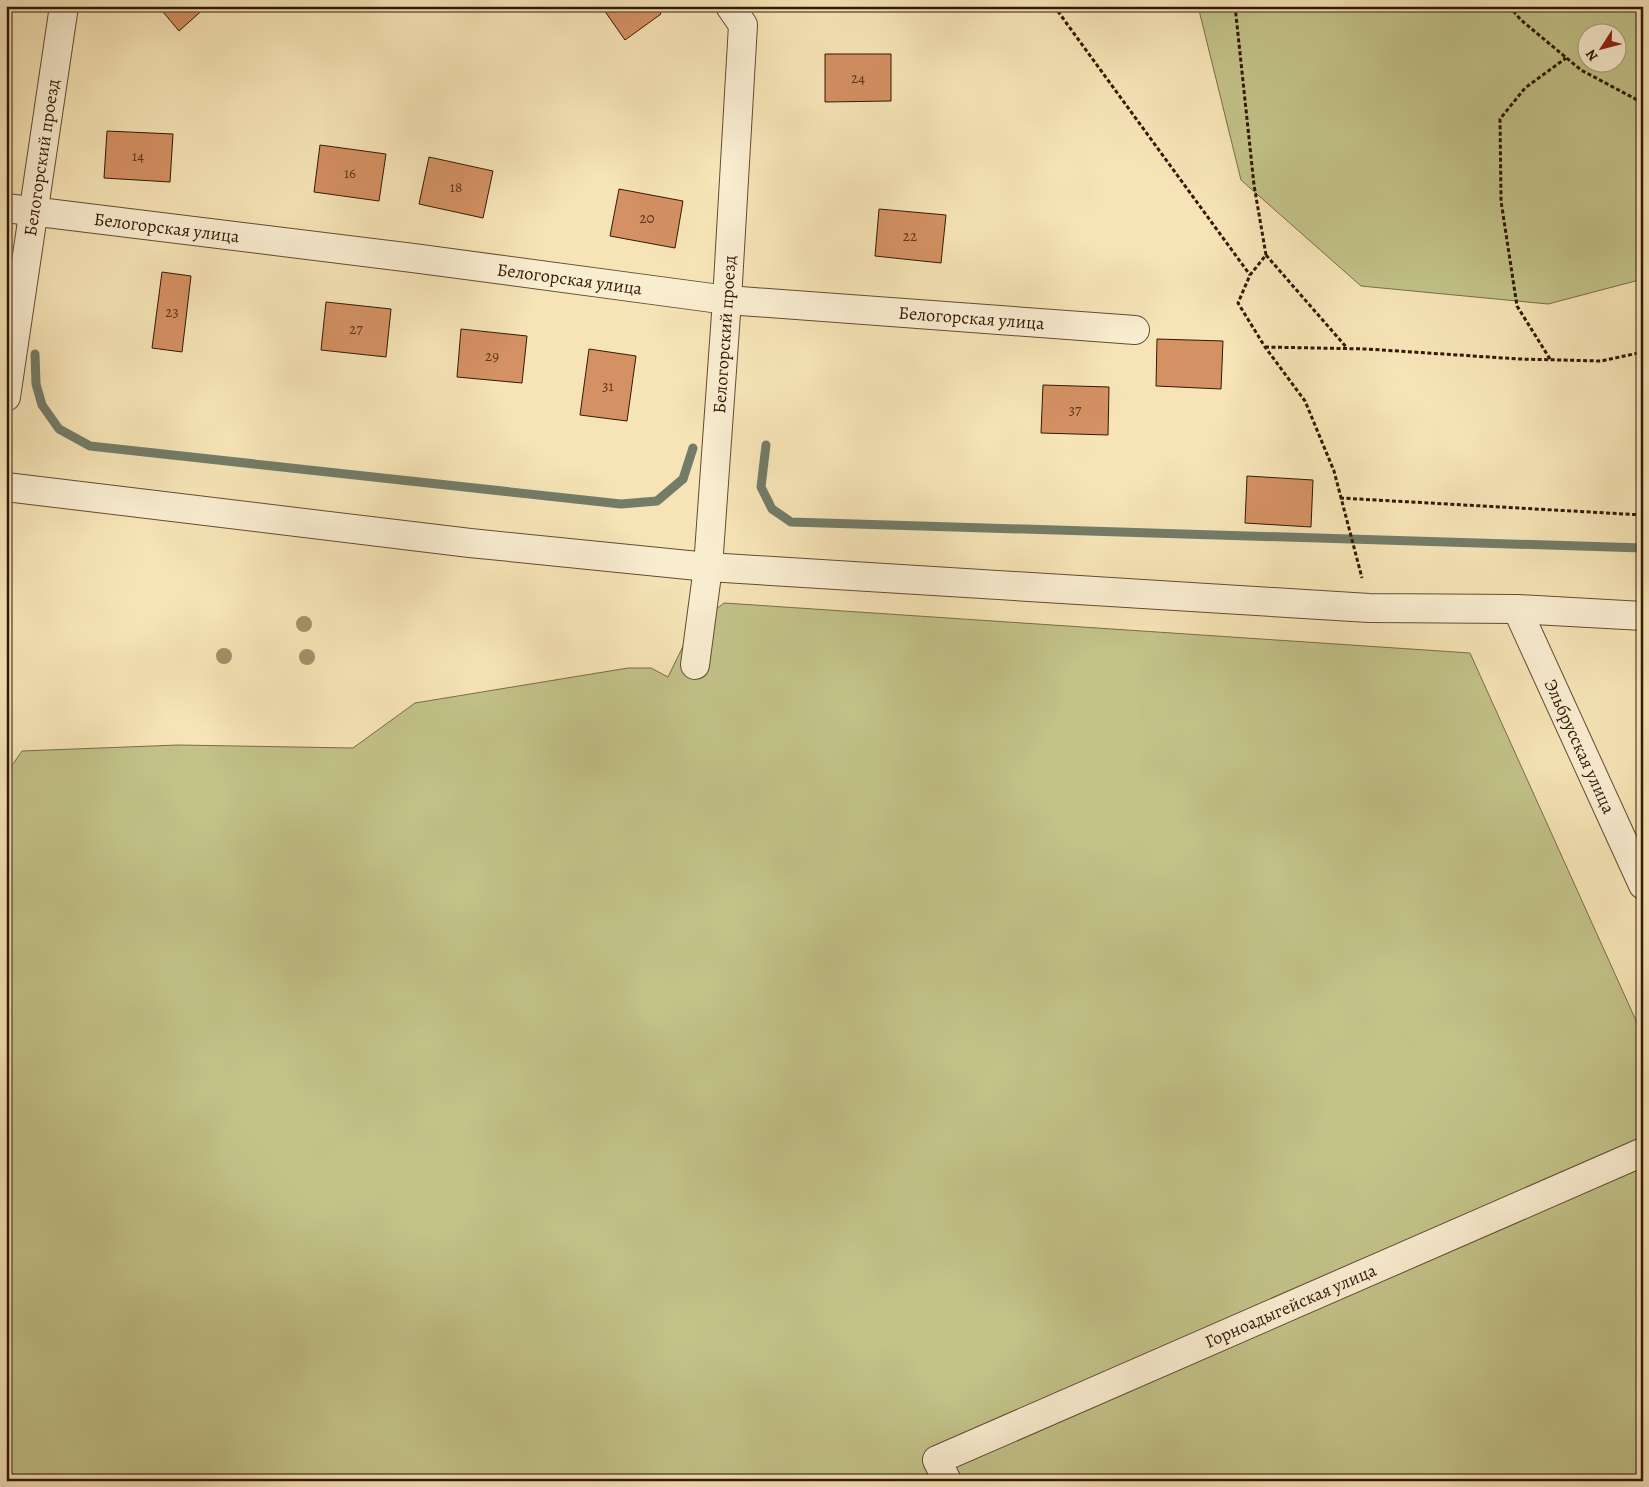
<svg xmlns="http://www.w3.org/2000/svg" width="1649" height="1487" font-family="Alegreya,serif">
	<rect width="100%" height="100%" fill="#f6e4b6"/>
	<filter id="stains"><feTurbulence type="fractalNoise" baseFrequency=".004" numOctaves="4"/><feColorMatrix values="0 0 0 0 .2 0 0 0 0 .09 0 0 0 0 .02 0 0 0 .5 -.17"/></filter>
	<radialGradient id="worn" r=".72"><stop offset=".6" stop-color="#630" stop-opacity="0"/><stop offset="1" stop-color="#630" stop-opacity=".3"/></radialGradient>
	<!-- green -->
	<path fill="#c2c289" stroke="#7a6d46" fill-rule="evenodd" d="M 1198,6 L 1643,6 L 1643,279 L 1548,304 L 1361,286 L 1241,180 ZM 1586,32 L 1616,32 L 1616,62 L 1586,62 Z
		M 724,603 L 1470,653 L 1643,1036 L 1643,1481 L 6,1481 L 6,774 L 22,751 L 178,745 L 353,748 L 415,703 L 628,668 L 651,668 L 668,677 L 692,628 Z"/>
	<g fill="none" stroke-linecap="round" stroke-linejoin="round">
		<!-- stream -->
		<path stroke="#737c68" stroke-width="9" d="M 35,354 L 36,384 L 42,405 L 59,429 L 90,446 L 621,504 L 657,501 L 683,479 L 693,448
			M 766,445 L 761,487 L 772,509 L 791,522 L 1643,548"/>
	</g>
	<!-- building -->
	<path fill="#d49163" stroke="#331804" d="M 158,6 L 207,6 L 179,31 Z
		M 609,6 L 656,6 L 661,14 L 625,40 L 604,10 Z
		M 843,6 L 855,6 L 847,12 Z
		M 825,54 L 891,54 L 891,101 L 825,102 Z
		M 107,131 L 173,134 L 170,182 L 104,178 Z
		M 320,145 L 386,154 L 379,201 L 314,192 Z
		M 429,157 L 493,171 L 483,218 L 419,204 Z
		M 619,189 L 683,201 L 675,248 L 610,236 Z
		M 879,209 L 946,215 L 941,263 L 875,256 Z
		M 162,272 L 191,276 L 182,352 L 152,348 Z
		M 326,302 L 391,309 L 386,357 L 321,350 Z
		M 461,329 L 527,336 L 522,383 L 457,377 Z
		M 1157,339 L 1223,341 L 1221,389 L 1156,386 Z
		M 589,349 L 636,356 L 627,421 L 580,415 Z
		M 1043,385 L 1109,387 L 1108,435 L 1041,433 Z
		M 1247,476 L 1313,480 L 1311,527 L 1245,523 Z"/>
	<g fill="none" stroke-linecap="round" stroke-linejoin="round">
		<!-- minor casing -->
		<g stroke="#644b30" stroke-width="30">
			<g id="minor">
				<path id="s1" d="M 6,208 L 413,258 L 727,300 L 1135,330"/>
				<path id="s2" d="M 6,397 L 64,6"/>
				<path d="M 6,487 L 470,543 L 708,567 L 1369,608 L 1517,609 L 1643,616"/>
				<path id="s3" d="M 1517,609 L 1643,885"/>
				<path id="s4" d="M 695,665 L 708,567 L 727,300 L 743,25 L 730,6"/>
				<path id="s5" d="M 947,1481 L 937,1460 L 1643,1152"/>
			</g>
		</g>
		<!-- path -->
		<path stroke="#331804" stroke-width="3" stroke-dasharray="4 2.5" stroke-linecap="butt" d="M 1054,6 L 1250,275
			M 1235,6 L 1254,185 L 1266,255 L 1250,275 L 1238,303 L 1265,347 L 1305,401 L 1334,471 L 1362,578
			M 1509,6 L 1521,20 L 1581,70 L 1643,103
			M 1266,255 L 1347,348
			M 1265,347 L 1367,349 L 1519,359 L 1601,361 L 1643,352
			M 1550,359 L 1517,306 L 1501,201 L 1500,119 L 1525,88 L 1566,58
			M 1340,498 L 1643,515"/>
		<!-- minor -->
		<use href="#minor" stroke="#f9edd0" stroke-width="28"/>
	</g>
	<!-- trees -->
	<g fill="#a2906a">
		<circle cx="304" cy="624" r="8"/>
		<circle cx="224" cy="656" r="8"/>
		<circle cx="307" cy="657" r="8"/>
	</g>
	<g text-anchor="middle" stroke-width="4" stroke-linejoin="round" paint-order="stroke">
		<!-- number labels -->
		<g font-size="15" fill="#5b361c">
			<text x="858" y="83">24</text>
			<text x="138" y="161">14</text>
			<text x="350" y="178">16</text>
			<text x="456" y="192">18</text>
			<text x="647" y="223">20</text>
			<text x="910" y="241">22</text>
			<text x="172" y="317">23</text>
			<text x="356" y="334">27</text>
			<text x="492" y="361">29</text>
			<text x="608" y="391">31</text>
			<text x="1075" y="415">37</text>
		</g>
		<!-- street labels -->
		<g font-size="18" fill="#331804" stroke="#f9edd0">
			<text dy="6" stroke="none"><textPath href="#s2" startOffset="242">Белогорский проезд</textPath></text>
			<text dy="6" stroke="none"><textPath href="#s1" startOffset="162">Белогорская улица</textPath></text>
			<text dy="6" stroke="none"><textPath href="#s1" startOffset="568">Белогорская улица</textPath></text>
			<text dy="6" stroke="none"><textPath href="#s1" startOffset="972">Белогорская улица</textPath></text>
			<text dy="6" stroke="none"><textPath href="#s4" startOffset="332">Белогорский проезд</textPath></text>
			<text dy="6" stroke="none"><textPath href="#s3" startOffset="151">Эльбрусская улица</textPath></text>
			<text dy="6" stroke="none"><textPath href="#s5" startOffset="409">Горноадыгейская улица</textPath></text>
		</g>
	</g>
	<!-- margin -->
	<rect width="1649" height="1487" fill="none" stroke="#f6e4b6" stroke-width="25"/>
	<rect x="8" y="8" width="1634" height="1472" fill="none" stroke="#331804" stroke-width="2.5"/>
	<rect x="12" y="12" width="1624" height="1462" fill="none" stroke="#331804"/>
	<!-- north arrow -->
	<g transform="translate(1602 48) rotate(234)"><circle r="24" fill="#f9edd0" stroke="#aa987e"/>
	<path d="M0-4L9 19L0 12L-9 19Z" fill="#8f2418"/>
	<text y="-8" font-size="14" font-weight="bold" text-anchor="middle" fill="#331804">N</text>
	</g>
	<rect width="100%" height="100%" filter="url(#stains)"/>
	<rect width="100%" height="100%" fill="url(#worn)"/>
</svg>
